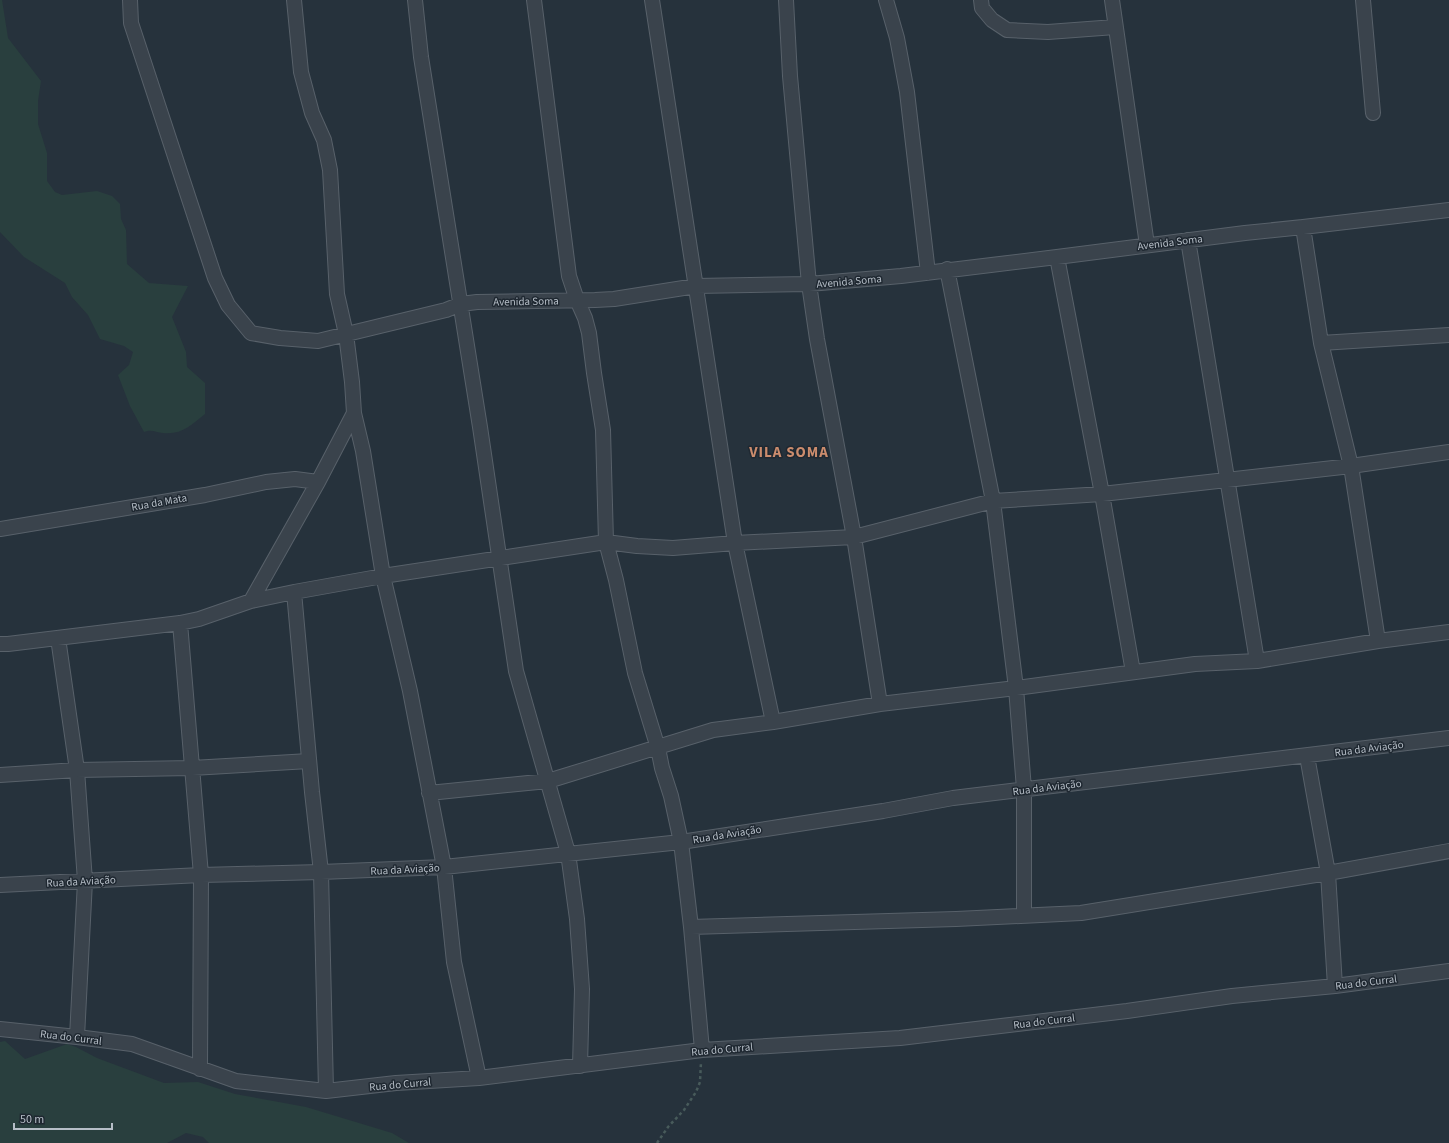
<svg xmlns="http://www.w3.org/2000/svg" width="1449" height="1143" font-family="'Source Sans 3',sans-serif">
	<rect width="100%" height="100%" fill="#26323c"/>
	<!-- green -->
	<path fill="#293f3e" d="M 0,0 L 2,0 L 8,38 L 41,81 L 38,101 L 38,124 L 47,153 L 47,181 L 55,192 L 62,195 L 97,191 L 112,196 L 120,204 L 121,219 L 126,230 L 127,264 L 149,283 L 188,286 L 172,317 L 186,352 L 187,367 L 205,383 L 205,414 C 191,425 182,435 163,433 C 156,432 151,429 144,432 L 130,406 L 118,375 L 129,365 L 133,352 L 124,346 L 100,339 L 88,315 L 72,297 L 65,283 L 24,257 L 0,232 Z
		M 5,1041 L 25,1059 L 67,1044 L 76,1047 L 97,1058 L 164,1083 L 198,1082 L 235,1094 L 306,1107 L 392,1133 L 409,1143 L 209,1143 L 203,1137 L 186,1133 L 167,1143 L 0,1143 L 0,1042 Z"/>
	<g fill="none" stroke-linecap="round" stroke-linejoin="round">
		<!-- street casing -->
		<g stroke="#58616a" stroke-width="16">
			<path id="street" d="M 130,0 L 131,23 L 215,278 L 228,305 L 251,333 L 280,338 L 318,341 L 446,310 L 461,304 L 477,302 L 595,300 L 614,299 L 696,286 L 809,284 L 901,276 L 1057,257 L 1245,233 L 1303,227 L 1449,210
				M 294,0 L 301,72 L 312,113 L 324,140 L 330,170 L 337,294 L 346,334 L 352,382 L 354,413 L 363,451 L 383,576 L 410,691 L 444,867 L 454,962 L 479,1078
				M 415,0 L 421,57 L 480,427 L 516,671 L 568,853 L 577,919 L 582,989 L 580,1066
				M 534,0 L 569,276 L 577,300 L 585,318 L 589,333 L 594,373 L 603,430 L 606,542 L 616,580 L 635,673 L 658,748 L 662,768 L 671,796 L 681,842 L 691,927 L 702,1050
				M 652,0 L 735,543 L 773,722
				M 786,0 L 790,76 L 809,284 L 817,339 L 854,537 L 880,704
				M 886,0 L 897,38 L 907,92 L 928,273
				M 981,0 L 982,8 L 992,20 L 1007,30 L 1048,32 L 1115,27
				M 1112,0 L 1147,245
				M 1363,0 L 1373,113
				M 1303,227 L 1321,343 L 1351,466 L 1378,641
				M 1188,240 L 1257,661
				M 1057,257 L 1102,494 L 1133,672
				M 947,269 L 993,501 L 1016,688 L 1024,789 L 1024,916
				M 1321,343 L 1449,335
				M 0,529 L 205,495 L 266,482 L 295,479 L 318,482
				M 294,592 L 312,792 L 321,872 L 326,1091
				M 251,601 L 318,482 L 354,413
				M 180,623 L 201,875 L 200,1069
				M 58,638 L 77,770 L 85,881 L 77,1037
				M 0,644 L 8,644 L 180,623 L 199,619 L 251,601 L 294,592 L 383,576 L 606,542 L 637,546 L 673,548 L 735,543 L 854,537 L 993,501 L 1102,494 L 1351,466 L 1449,452
				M 1307,756 L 1328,873 L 1335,986
				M 0,775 L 77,770 L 192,768 L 309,761
				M 429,793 L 548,781 L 713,730 L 773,722 L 880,704 L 1016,688 L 1195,664 L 1257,661 L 1378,641 L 1449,632
				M 0,885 L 201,875 L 321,872 L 444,867 L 681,842 L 883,811 L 953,798 L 1449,738
				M 691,927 L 956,919 L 1081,913 L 1328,873 L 1449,851
				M 0,1029 L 77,1037 L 132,1044 L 236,1081 L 326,1091 L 396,1083 L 479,1078 L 702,1050 L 900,1038 L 1127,1011 L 1232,996 L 1335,986 L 1449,971"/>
		</g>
		<!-- path -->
		<path stroke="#485b5b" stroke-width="2.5" stroke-dasharray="3 3" stroke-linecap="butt" d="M 657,1143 L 668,1127 L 684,1110 L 696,1092 L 700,1082 L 701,1062"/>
		<!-- street -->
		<use href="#street" stroke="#3a434c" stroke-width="14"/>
	</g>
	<g text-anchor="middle" stroke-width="3" stroke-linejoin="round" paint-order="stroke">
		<!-- street labels -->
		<g font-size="11" fill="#b6bec7" stroke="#1f2831">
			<text transform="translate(1170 242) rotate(-7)" y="4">Avenida Soma</text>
			<text transform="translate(849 281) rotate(-5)" y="4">Avenida Soma</text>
			<text transform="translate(526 301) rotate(-1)" y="4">Avenida Soma</text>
			<text transform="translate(159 502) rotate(-10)" y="4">Rua da Mata</text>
			<text transform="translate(1369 748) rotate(-7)" y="4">Rua da Aviação</text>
			<text transform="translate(1047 787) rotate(-7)" y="4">Rua da Aviação</text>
			<text transform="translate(727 834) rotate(-9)" y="4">Rua da Aviação</text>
			<text transform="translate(405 869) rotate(-3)" y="4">Rua da Aviação</text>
			<text transform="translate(81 881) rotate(-3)" y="4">Rua da Aviação</text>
			<text transform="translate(1366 982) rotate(-7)" y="4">Rua do Curral</text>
			<text transform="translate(1044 1021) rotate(-7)" y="4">Rua do Curral</text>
			<text transform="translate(71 1037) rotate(7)" y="4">Rua do Curral</text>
			<text transform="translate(722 1049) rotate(-5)" y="4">Rua do Curral</text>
			<text transform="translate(400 1084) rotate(-5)" y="4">Rua do Curral</text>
		</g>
		<!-- district labels -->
		<g font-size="15" font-weight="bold" letter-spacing="1" fill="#cb8c6d" stroke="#1f2831">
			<text x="789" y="457">VILA SOMA</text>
		</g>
	</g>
	<!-- scale -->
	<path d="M14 1123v6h98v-6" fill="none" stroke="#b6bec7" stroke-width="2"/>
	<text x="20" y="1123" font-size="12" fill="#b6bec7" stroke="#1f2831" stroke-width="3" paint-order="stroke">50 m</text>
</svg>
